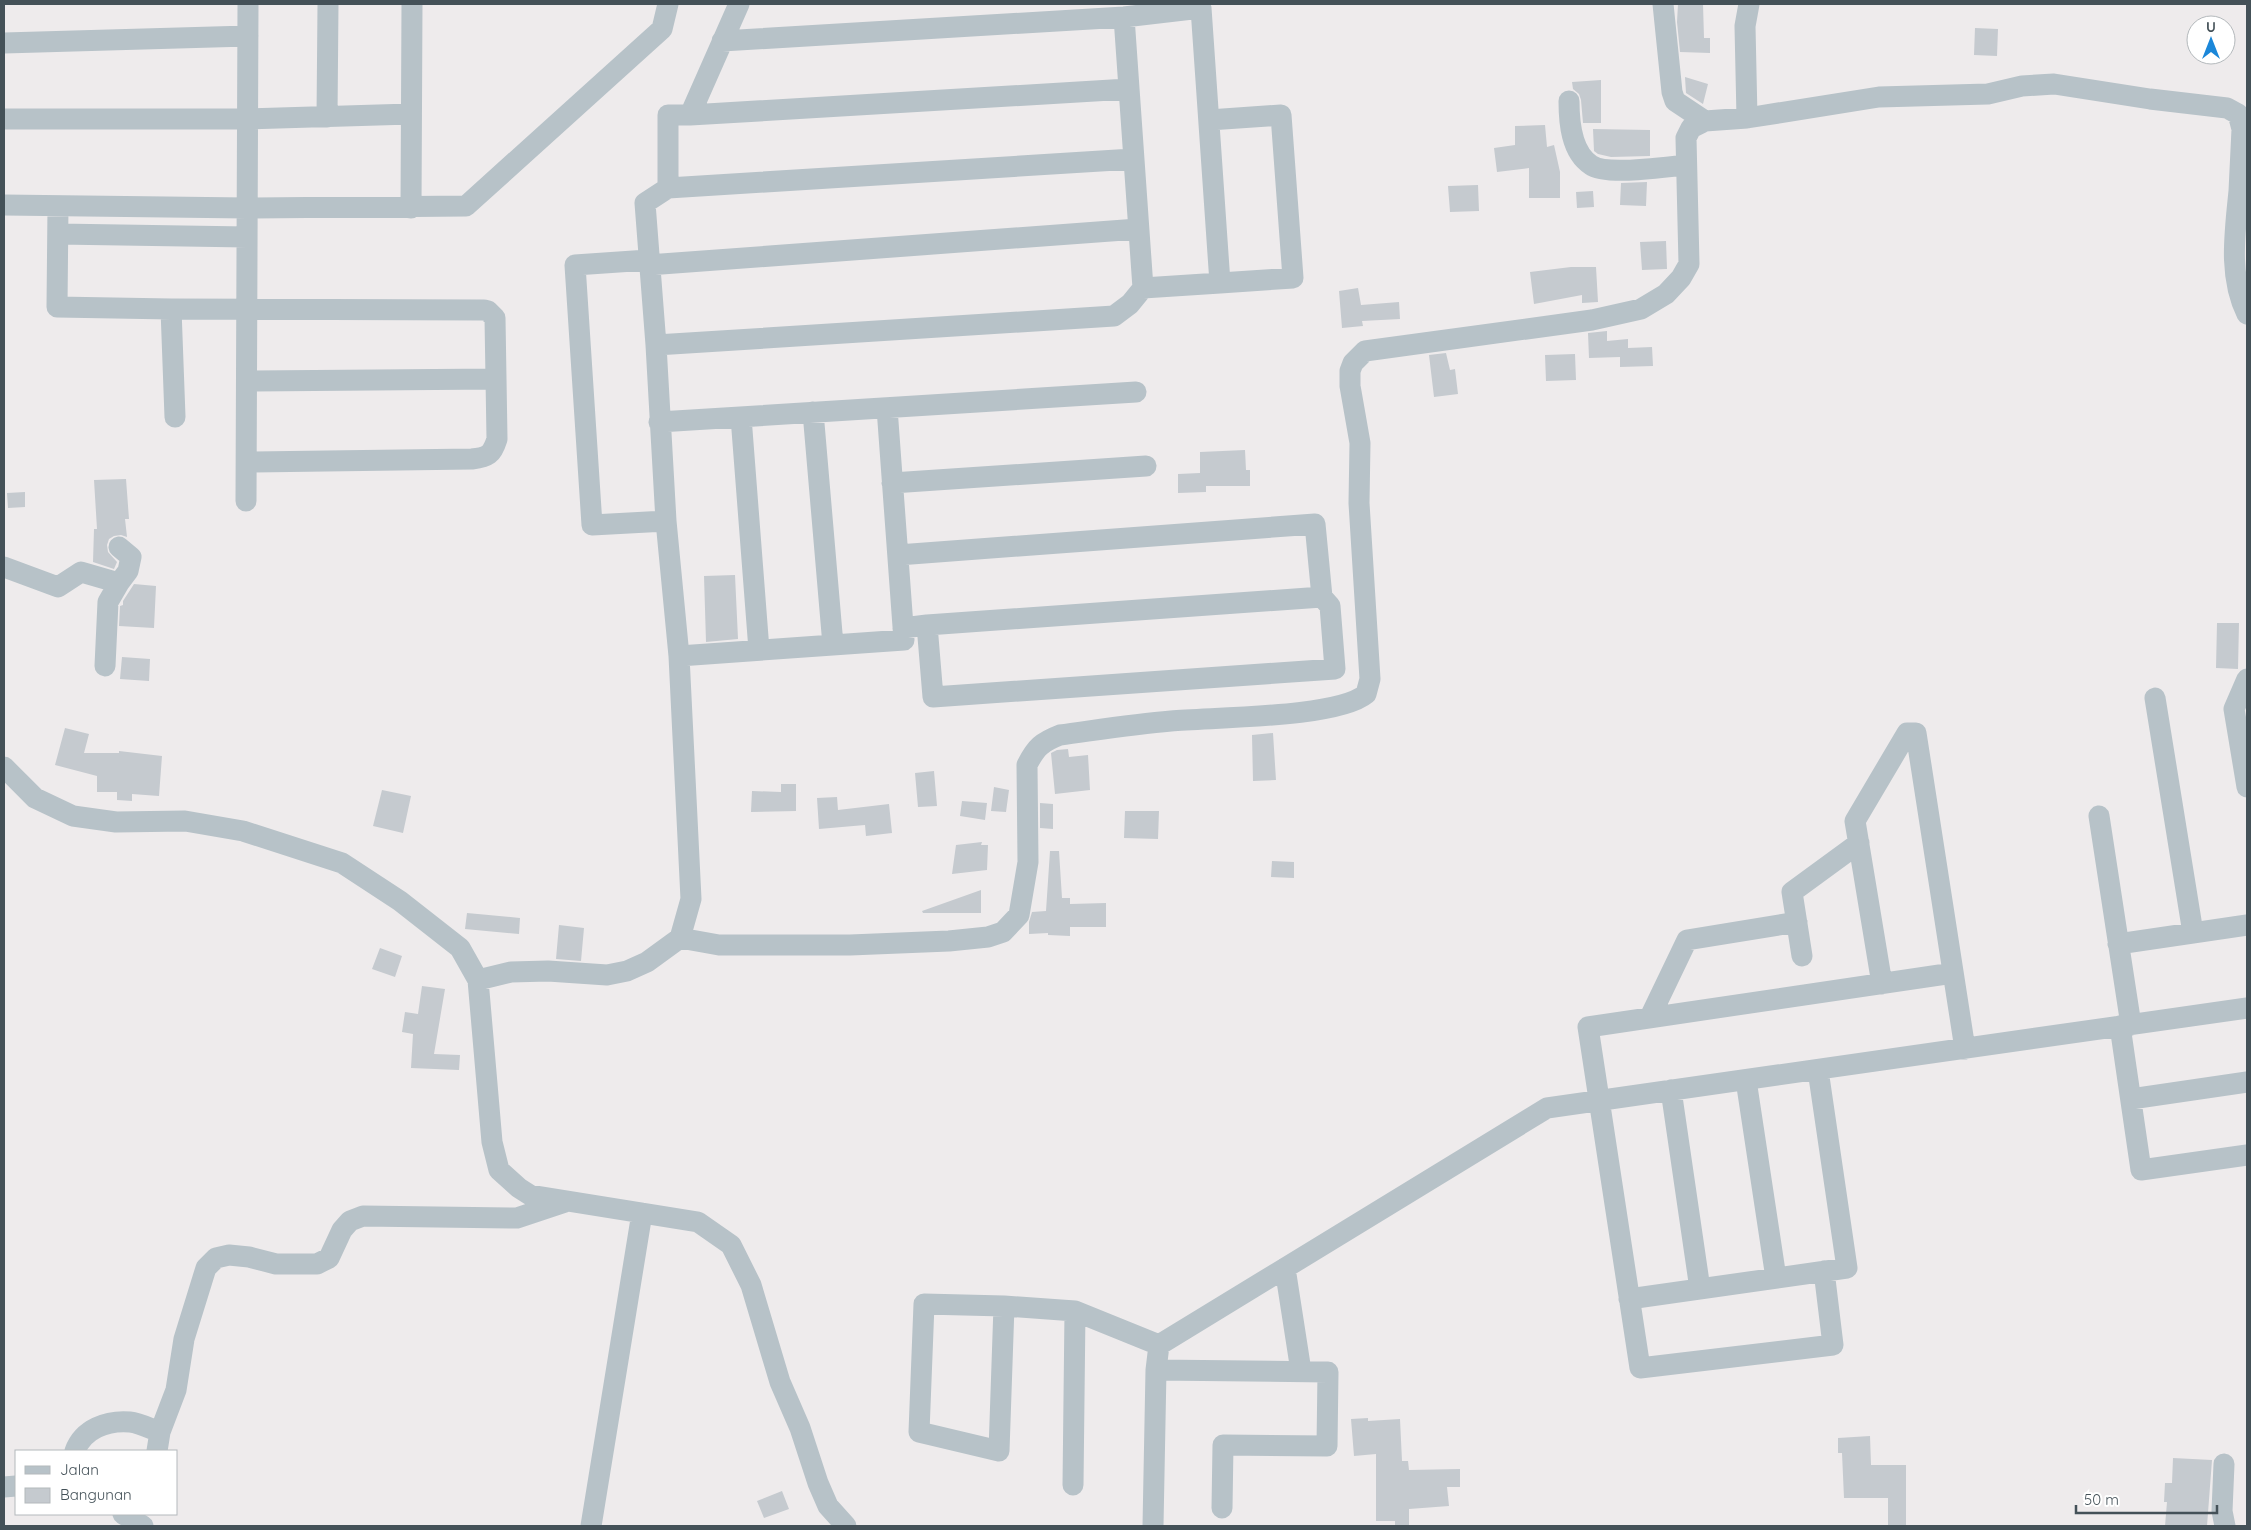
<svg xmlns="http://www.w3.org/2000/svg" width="2251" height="1530" font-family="Quicksand,sans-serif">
	<rect width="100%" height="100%" fill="#eeebec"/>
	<!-- building -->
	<path fill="#c5cacf" d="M 1678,4 L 1703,4 L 1704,38 L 1710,38 L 1710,53 L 1680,52 L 1677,22 Z
		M 1975,28 L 1998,29 L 1997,56 L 1974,55 Z
		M 1685,77 L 1708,84 L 1703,104 L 1686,93 Z
		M 1601,80 L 1601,123 L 1583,123 L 1581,100 L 1579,94 L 1573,89 L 1572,82 Z
		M 1545,125 L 1547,147 L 1554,145 L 1560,172 L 1560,198 L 1529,198 L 1529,168 L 1497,172 L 1494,148 L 1515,145 L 1515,126 Z
		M 1593,129 L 1650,130 L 1650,156 L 1611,157 L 1598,154 L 1594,151 Z
		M 1647,182 L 1646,206 L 1620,205 L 1621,183 Z
		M 1478,185 L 1479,211 L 1450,212 L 1448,186 Z
		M 1593,191 L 1594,207 L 1577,208 L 1576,192 Z
		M 1666,241 L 1667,269 L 1642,270 L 1640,242 Z
		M 1571,267 L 1596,267 L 1598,302 L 1582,303 L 1582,295 L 1534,304 L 1530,272 Z
		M 1358,288 L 1361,305 L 1399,302 L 1400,319 L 1362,321 L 1363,326 L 1342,328 L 1339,291 Z
		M 1607,331 L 1607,341 L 1628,339 L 1628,348 L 1652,347 L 1653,366 L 1620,367 L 1620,357 L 1589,358 L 1588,333 Z
		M 1446,353 L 1450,370 L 1455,369 L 1458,394 L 1434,397 L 1429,355 Z
		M 1575,354 L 1576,380 L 1546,381 L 1545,355 Z
		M 1245,450 L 1246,470 L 1250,470 L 1250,486 L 1206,486 L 1206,492 L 1178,493 L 1178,474 L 1200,473 L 1200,452 Z
		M 126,479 L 129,519 L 125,519 L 127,537 L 121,535 L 114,536 L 109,539 L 107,545 L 108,552 L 117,562 L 114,569 L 93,562 L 94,529 L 97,529 L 94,480 Z
		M 25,492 L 25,507 L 8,508 L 7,493 Z
		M 735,575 L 738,639 L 706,642 L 704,576 Z
		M 134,584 L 156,586 L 154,628 L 119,626 L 120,606 L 123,605 L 123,601 Z
		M 2217,623 L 2239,623 L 2238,669 L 2216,668 Z
		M 122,657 L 150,659 L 149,681 L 120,679 Z
		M 65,728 L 89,734 L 84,753 L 119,753 L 119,751 L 162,756 L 159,796 L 132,794 L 132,801 L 117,800 L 117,792 L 97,792 L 97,776 L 55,765 Z
		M 1273,733 L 1276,780 L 1253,781 L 1252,735 Z
		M 1068,749 L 1069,757 L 1088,755 L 1090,790 L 1055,794 L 1051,753 L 1057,750 Z
		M 934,771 L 937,806 L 918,807 L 915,773 Z
		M 781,784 L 796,784 L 796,811 L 751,812 L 752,791 L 781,792 Z
		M 994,787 L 1009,790 L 1006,812 L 991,811 Z
		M 382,790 L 411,796 L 403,833 L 373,826 Z
		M 837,797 L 838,810 L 889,804 L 892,833 L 866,836 L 865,825 L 819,829 L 817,798 Z
		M 962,801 L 987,803 L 985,820 L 960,816 Z
		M 1040,803 L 1053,804 L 1053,829 L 1040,828 Z
		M 1125,811 L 1159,811 L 1158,839 L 1124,838 Z
		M 982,842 L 981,845 L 988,845 L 987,870 L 952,874 L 956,845 Z
		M 1050,851 L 1059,851 L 1062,898 L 1070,898 L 1070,904 L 1106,903 L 1106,927 L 1070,927 L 1070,936 L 1048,935 L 1048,933 L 1029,934 L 1029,922 L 1032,912 L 1046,911 Z
		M 1272,861 L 1294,862 L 1294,878 L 1271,877 Z
		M 981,890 L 981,913 L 923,913 L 922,911 Z
		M 467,913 L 520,918 L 519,934 L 465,929 Z
		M 559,925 L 584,928 L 581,961 L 556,959 Z
		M 380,948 L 402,956 L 395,977 L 372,969 Z
		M 422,986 L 445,989 L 434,1054 L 460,1055 L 459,1070 L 411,1068 L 413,1034 L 402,1032 L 405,1012 L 418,1014 Z
		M 1368,1418 L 1368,1421 L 1400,1419 L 1402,1461 L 1408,1461 L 1409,1470 L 1460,1469 L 1460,1487 L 1447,1487 L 1449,1506 L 1409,1509 L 1409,1526 L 1395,1526 L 1395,1521 L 1376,1521 L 1376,1454 L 1354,1456 L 1351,1419 Z
		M 1870,1436 L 1871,1465 L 1906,1465 L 1906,1526 L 1888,1526 L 1888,1498 L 1844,1498 L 1842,1453 L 1838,1453 L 1838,1438 Z
		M 2173,1458 L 2212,1460 L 2207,1526 L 2165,1526 L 2167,1502 L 2164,1502 L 2165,1483 L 2172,1483 Z
		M 782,1491 L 789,1509 L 764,1518 L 757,1501 Z"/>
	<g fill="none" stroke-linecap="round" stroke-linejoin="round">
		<!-- minor -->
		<path stroke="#b7c2c8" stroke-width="21" d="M 1663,4 L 1672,92 L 1675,101 L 1705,121
			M 722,41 L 1124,17 L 1201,8 L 1220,283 L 1143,288 L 1124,17
			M 4,43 L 248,36
			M 1569,101 C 1569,122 1571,152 1591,165 C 1606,176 1666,167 1686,165
			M 690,115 L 1128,89
			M 327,117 L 328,4
			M 1747,118 L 1745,26 L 1749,4
			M 4,119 L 248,119 L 411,114
			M 1209,120 L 1281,115 L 1293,278 L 1220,283
			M 668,188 L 668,115 L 690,115 L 739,4
			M 4,205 L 247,208 L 466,206 L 662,29 L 668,4
			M 58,206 L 57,307 L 171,309 L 484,310 L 488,311 L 495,318 L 497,439 C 492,455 488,457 472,459 L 247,462
			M 411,208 L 412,4
			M 58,234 L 247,237
			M 648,260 L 575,265 L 592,525 L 666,521
			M 648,265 L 1138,229
			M 171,309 L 175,417
			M 656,345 L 1114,316 L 1130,304 L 1143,288
			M 247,381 L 495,379
			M 813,412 L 833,645
			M 741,417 L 759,650
			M 659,422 L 1136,392
			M 892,483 L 1146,466
			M 246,501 L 248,4
			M 898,555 L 1315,524 L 1322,597 L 1330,606 L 1335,669 L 933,697 L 927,625 L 903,628
			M 4,567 L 58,587 L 81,572 L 119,583 L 108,602 L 105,666
			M 119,583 L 128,571 L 131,557 L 119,547
			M 927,625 L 1322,597
			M 679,656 L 904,640 L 887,408
			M 2247,679 L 2234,709 L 2247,787
			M 2155,698 L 2193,933
			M 4,767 L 35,798 L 73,816 L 116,822 L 185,821 L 243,831 L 342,863 L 400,901 L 460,948 L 478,980 L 492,1142 L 499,1170 L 519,1188 L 530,1195 L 698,1222 L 731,1245 L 751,1285 L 780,1382 L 800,1428 L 818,1483 L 828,1506 L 846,1526
			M 2099,816 L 2131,1025
			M 680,938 L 719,945 L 850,945 L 949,941 L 988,937 L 1003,932 L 1019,915 L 1028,862 L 1027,765 C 1036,747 1042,742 1060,735 C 1097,730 1134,724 1171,721 C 1214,717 1337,718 1366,694 L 1370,679 L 1359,503 L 1360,443 L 1350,386 L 1350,371 L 1353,363 L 1365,351 L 1592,320 L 1641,309 L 1666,294 L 1681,278 L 1689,264 L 1686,138 L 1691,128 L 1705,121 L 1747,118 L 1879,97 L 1988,94 L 2022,86 L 2054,84 L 2150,99 L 2227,108 L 2238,114 L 2242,129 C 2241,150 2240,171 2239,191 C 2235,232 2228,276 2247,314
			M 2118,944 L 2247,925
			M 1802,956 L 1792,892 L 1859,843
			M 478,980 L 511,972 L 548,971 L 607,975 L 627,971 L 647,962 L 680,938 L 691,899 L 679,656 L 666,521 L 656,345 L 645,203 L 668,188 L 1133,159
			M 1882,984 L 1855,821 L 1907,733 L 1916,733 L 1965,1049
			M 1650,1017 L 1687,940 L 1797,922
			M 2120,1026 L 2141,1170 L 2247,1155
			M 1746,1080 L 1776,1278
			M 1671,1090 L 1700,1289
			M 2131,1099 L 2247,1082
			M 1285,1268 L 1301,1371
			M 1824,1271 L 1833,1345 L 1640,1368 L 1588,1027 L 1953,973
			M 1629,1299 L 1847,1268 L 1818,1070
			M 1004,1306 L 999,1451 L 919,1432 L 924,1304 L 1004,1306 L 1075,1311 L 1159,1345
			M 1156,1370 L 1328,1372 L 1327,1446 L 1223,1445 L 1222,1508
			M 160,1432 L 176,1390 L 184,1339 L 206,1268 L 216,1258 L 229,1255 L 249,1257 L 276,1264 L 317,1264 L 329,1258 L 342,1230 L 350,1221 L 363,1216 L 517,1218 L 565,1202
			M 75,1451 C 83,1429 107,1420 130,1422 C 140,1423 151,1429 160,1432 L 157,1451
			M 2224,1464 L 2222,1511 L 2225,1526
			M 1073,1485 L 1075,1311
			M 4,1487 L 16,1486
			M 123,1514 L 143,1526
			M 591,1526 L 642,1213
			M 1153,1526 L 1156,1370 L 1159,1345 L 1547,1108 L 2247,1008"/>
	</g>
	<!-- border -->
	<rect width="2251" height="1530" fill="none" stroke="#445158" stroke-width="10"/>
	<!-- legend -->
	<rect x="15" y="1450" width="162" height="65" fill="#ffffff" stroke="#b4b9bc"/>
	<rect x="25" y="1466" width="25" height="8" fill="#b7c2c8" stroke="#b4b9bc"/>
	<text x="60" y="1475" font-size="15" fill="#445158">Jalan</text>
	<rect x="25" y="1488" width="25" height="15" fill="#c5cacf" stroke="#b4b9bc"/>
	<text x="60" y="1500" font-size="15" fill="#445158">Bangunan</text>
	<!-- north arrow -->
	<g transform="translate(2211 40)"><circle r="24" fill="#ffffff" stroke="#b4b9bc"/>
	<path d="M0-4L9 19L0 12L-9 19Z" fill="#1b87d9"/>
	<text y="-8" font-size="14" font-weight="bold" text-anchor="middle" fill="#445158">U</text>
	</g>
	<!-- scale -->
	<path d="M2076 1505v8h141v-8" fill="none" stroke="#445158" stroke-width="2.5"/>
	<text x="2084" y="1505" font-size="15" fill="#445158" stroke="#ffffff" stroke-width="4" paint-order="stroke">50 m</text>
</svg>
